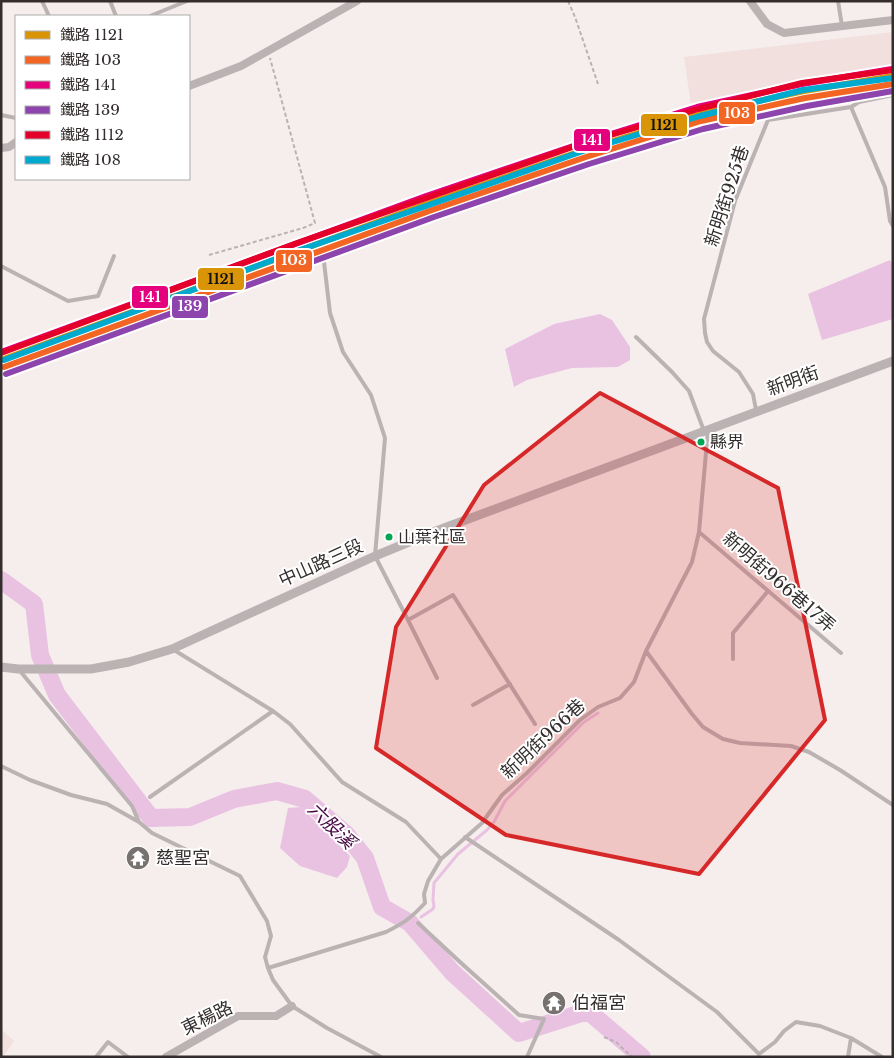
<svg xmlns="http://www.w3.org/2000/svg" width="894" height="1058" font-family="'Libre Baskerville','Noto Sans TC',serif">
	<rect width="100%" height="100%" fill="#f6eeec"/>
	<!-- built -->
	<path fill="#f1e0de" d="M 893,32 L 893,75 L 691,105 L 684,57 Z
		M 1,1029 L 14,1041 L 3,1057 L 1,1057 Z"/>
	<!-- water -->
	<path fill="#e9c2e2" d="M 890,260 L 893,265 L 893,319 L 822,340 L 808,294 Z
		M 600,314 L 612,320 L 630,347 L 630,360 L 618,367 L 572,368 L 527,380 L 514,387 L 505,349 L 554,324 Z
		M 301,807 L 350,856 L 347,867 L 337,878 L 300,866 L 280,848 L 288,808 Z"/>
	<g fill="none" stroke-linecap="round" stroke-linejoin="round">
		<!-- stream -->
		<path stroke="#e9c2e2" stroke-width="3" d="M 421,917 L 433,909 L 434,906 L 433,900 L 434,883 L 458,854 L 487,830 L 494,822 L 505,801 L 584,722 L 598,713
			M 410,923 L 413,921"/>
		<!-- river -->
		<path stroke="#e9c2e2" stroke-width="18" d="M 1,580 L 34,604 L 40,655 L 57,695 L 151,818 L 190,817 L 234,799 L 277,791 L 305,799 L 346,834 L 365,858 L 382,907 L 410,923 L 452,972 L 519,1033 L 588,1011 L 642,1057"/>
	</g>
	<!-- building -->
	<path fill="#dcd6d3" d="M 553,992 L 563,998 L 555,1013 L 545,1007 Z"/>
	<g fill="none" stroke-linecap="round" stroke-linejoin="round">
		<!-- path -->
		<path stroke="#bab2b4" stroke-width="2" stroke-dasharray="4 2.5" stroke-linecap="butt" d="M 568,1 L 575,17 L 598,84
			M 209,255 L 303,228 L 315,223 L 270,58
			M 1,362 L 3,361
			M 604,1037 L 616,1042 L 632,1057"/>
		<!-- service -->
		<path stroke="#bbb2b4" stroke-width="4" d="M 42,1 L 49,16
			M 110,1 L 116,16
			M 838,1 L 842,26
			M 150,16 L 187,1
			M 851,107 L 859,102 L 893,95
			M 1,115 L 16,118
			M 324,262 L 330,313 L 343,352 L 371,395 L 385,438 L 375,556 L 408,620 L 437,678
			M 1,266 L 68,301 L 98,296 L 114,256
			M 636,337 L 672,372 L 689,391 L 704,431
			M 756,410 L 753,394 L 739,372 L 713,351 L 707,342 L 705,333 L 704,319 L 735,201 L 768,120 L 851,107 L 885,187 L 890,221 L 893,226
			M 699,532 L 841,653
			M 408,620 L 453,595 L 535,724
			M 174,650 L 273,711 L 290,724 L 342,782 L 406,822 L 441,859
			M 646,651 L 692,714 L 703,727 L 723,739 L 740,743 L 791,746 L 809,752 L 840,770 L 893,805
			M 733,659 L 733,633 L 768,591
			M 20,671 L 132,806 L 139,822
			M 473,705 L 510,684
			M 1,766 L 30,780 L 71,795 L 107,804 L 139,822 L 152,833 L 240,876 L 267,921 L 271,936 L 265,957 L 268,968 L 273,980 L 292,1006 L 327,1028 L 381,1057
			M 150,797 L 273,711
			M 465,837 L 619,940 L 717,1012 L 759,1054 L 775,1042 L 784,1031 L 796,1022 L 820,1026 L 851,1038 L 882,1057
			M 418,923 L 460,962 L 519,1015 L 544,1019 L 527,1057
			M 268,968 L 386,932 C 404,923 411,918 425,903 L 424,894 L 428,881 L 441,859 L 482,823 L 502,795 L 527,773 L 580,720 L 598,707 L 620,698 L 634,682 L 646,651 L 692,562 L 699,532 L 708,430
			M 96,1057 L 108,1042 L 128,1057
			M 848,1057 L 851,1038"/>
		<!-- minor -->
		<path stroke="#bbb2b4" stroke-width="8" d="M 750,1 L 767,24 L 784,33 L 893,20
			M 189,86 L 241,66 L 357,1
			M 1,148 L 9,147 L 16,142
			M 166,1057 L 238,1016 L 276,1016 L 292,1006"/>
		<!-- tertiary -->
		<path stroke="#bbb2b4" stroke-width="9" d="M 1,667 L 18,669 L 91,669 L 129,662 L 172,649 L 375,556 L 436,531 L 893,361"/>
		<!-- rail-1 casing -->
		<g stroke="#fff" stroke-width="10">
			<path id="rail-1" d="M 1,360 L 429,203 L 584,150 L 699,114 L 804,91 L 893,76"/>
		</g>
		<!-- rail-2 casing -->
		<g stroke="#fff" stroke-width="10">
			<path id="rail-2" d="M 4,367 L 432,210 L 586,157 L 701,121 L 805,98 L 893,84"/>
		</g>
		<!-- rail-3 casing -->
		<g stroke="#fff" stroke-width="10">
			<path id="rail-3" d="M 1,352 L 426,196 L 582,143 L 697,107 L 802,84 L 892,69"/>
		</g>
		<!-- rail-4 casing -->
		<g stroke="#fff" stroke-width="10">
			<path id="rail-4" d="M 6,374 L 434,217 L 589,164 L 703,129 L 807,106 L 893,91"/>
		</g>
		<!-- rail-5 casing -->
		<g stroke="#fff" stroke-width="10">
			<path id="rail-5" d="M 1,353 L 297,243 L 584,143 L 698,109 L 802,83 L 893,70"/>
		</g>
		<!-- rail-6 casing -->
		<g stroke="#fff" stroke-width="10">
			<path id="rail-6" d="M 4,360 L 300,250 L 586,150 L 700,116 L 803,90 L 893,78"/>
		</g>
		<!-- rail-1 -->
		<use href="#rail-1" stroke="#da9407" stroke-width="6"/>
		<!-- rail-2 -->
		<use href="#rail-2" stroke="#f26522" stroke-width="6"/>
		<!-- rail-3 -->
		<use href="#rail-3" stroke="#e5007d" stroke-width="6"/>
		<!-- rail-4 -->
		<use href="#rail-4" stroke="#8e44ad" stroke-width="6"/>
		<!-- rail-5 -->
		<use href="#rail-5" stroke="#e4002b" stroke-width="6"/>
		<!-- rail-6 -->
		<use href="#rail-6" stroke="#00a9ce" stroke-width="6"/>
	</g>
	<!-- marked area -->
	<path fill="#d62828" fill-opacity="0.2" stroke="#d62828" stroke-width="4" stroke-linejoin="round" d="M 600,393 L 778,488 L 825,720 L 699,874 L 506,835 L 376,748 L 396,627 L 484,485 Z"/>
	<!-- icons -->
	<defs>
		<g id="temple-disc" transform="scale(1.25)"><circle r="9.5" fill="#777170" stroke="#fff"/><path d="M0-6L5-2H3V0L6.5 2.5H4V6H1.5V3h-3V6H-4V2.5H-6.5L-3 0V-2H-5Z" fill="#fff"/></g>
	</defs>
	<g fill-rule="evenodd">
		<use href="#temple-disc" x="138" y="858"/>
		<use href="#temple-disc" x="554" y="1003"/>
	</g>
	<!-- markers -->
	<g fill="#00a651" stroke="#fff" stroke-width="2">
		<circle cx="701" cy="442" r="4.5"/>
		<circle cx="389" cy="537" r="4.5"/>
	</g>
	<g text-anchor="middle" stroke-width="4" stroke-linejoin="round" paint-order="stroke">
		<!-- bus labels -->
		<g font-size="17" fill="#332e2d" stroke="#fff" text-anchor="start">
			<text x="710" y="448">縣界</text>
			<text x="398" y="543">山葉社區</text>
		</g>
		<!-- street labels -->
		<g font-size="18" fill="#332e2d" stroke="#fff">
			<text transform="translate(727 196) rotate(-72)" y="6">新明街925巷</text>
			<text transform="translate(793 381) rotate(-20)" y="6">新明街</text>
			<text transform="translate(321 563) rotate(-24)" y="6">中山路三段</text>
			<text transform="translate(779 582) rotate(41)" y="6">新明街966巷17弄</text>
			<text transform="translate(543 739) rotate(-43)" y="6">新明街966巷</text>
			<text transform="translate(207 1018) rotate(-26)" y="6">東楊路</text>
		</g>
		<!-- poi labels -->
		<g font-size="18" fill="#332e2d" stroke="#fff" text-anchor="start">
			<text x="156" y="864">慈聖宮</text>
			<text x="572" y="1009">伯福宮</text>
		</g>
		<!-- water labels -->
		<g font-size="19" font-style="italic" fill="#480a46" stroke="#fff">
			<text transform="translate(332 825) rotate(44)" y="7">六股溪</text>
		</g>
	</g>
	<g stroke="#fff" stroke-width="2">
		<rect x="718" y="101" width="38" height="24" rx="5" fill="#f26522"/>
		<rect x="640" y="113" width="48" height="24" rx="5" fill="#da9407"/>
		<rect x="573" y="128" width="38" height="24" rx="5" fill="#e5007d"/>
		<rect x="275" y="249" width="38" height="24" rx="5" fill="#f26522"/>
		<rect x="197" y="267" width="48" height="24" rx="5" fill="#da9407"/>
		<rect x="131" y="285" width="38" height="24" rx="5" fill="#e5007d"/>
		<rect x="171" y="295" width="38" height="24" rx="5" fill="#8e44ad"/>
	</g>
	<g font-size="14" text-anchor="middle" font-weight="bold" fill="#fff">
		<text x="737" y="118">103</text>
		<text x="592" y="145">141</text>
		<text x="294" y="265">103</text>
		<text x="150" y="302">141</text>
		<text x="190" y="311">139</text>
	</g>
	<g font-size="14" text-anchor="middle" font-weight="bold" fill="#111">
		<text x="664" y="130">1121</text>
		<text x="221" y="284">1121</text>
	</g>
	<!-- border -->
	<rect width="894" height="1058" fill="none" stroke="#332e2d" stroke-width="5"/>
	<!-- legend -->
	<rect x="15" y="15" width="175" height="165" fill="#ffffff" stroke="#adabab"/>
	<rect x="25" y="31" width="25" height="8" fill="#da9407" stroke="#adabab"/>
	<text x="60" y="40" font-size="15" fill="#332e2d">鐵路 1121</text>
	<rect x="25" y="56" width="25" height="8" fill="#f26522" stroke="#adabab"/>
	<text x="60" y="65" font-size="15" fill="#332e2d">鐵路 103</text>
	<rect x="25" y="81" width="25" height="8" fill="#e5007d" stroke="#adabab"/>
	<text x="60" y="90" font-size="15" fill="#332e2d">鐵路 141</text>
	<rect x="25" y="106" width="25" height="8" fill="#8e44ad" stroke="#adabab"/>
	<text x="60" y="115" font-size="15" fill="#332e2d">鐵路 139</text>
	<rect x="25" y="131" width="25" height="8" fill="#e4002b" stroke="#adabab"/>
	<text x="60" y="140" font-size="15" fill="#332e2d">鐵路 1112</text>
	<rect x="25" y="156" width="25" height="8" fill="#00a9ce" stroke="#adabab"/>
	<text x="60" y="165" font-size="15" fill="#332e2d">鐵路 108</text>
</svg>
